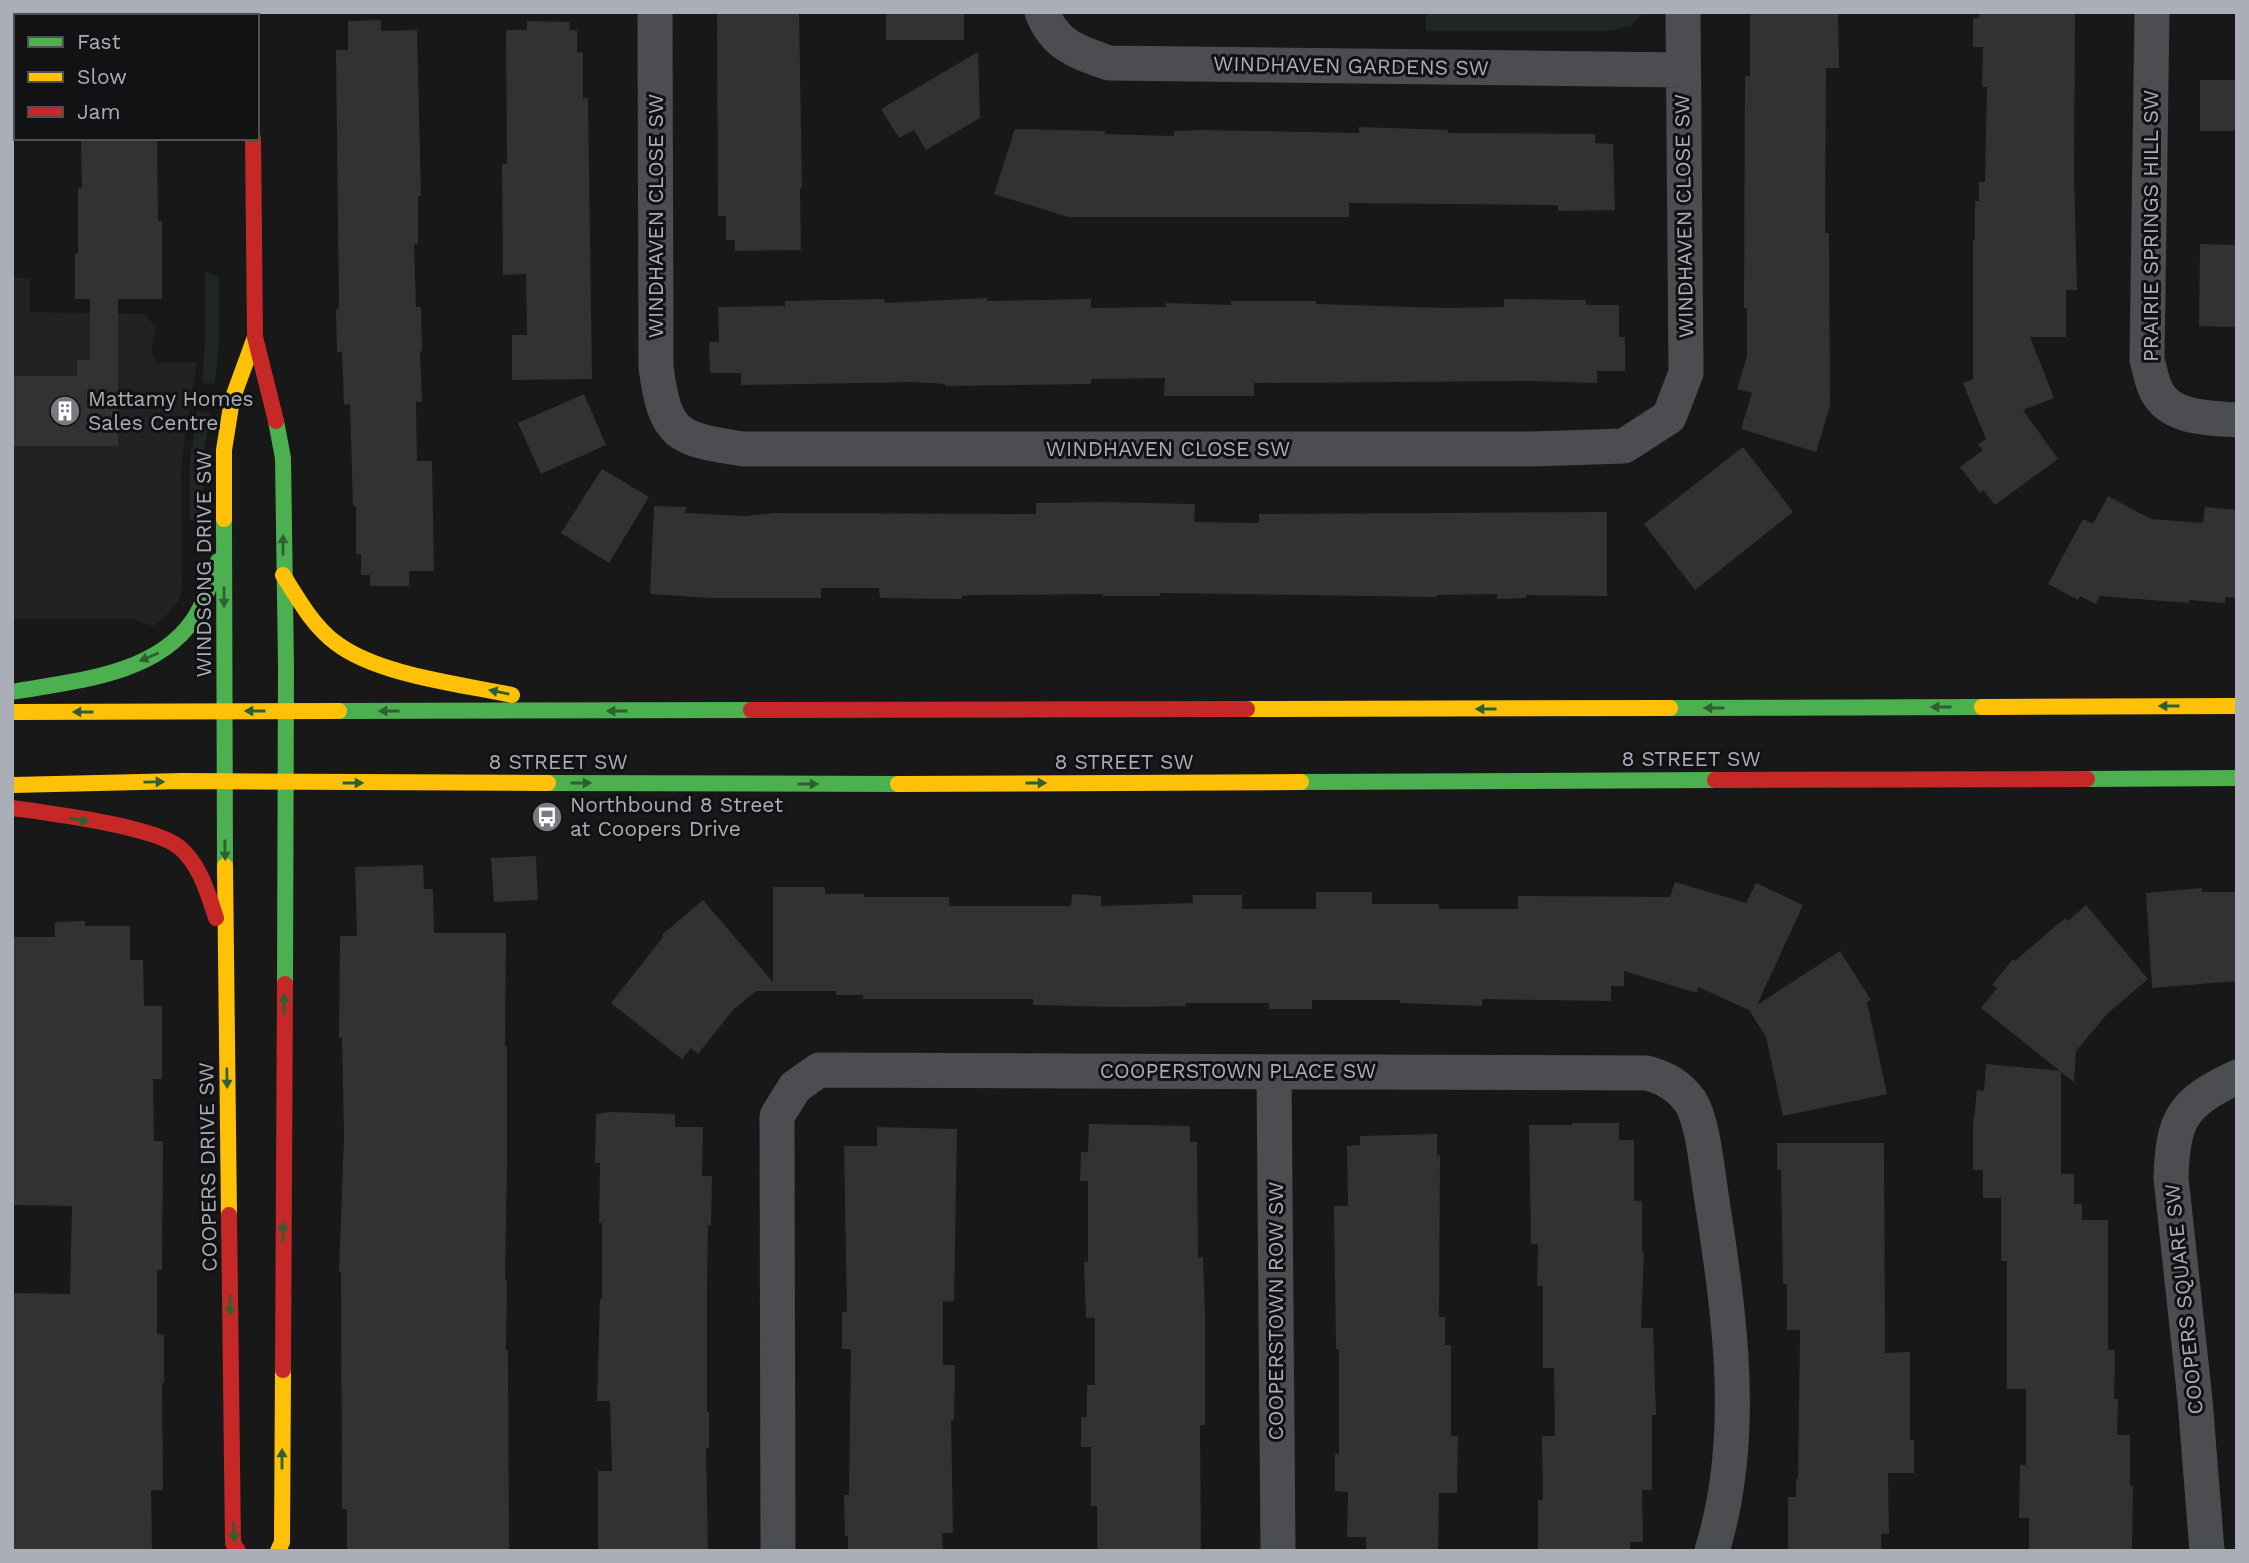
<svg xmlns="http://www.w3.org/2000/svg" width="2249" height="1563" font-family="'Work Sans',sans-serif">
	<rect width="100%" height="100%" fill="#181818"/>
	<!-- built -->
	<path fill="#222223" d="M 12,278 L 30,278 L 30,312 L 145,314 L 156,328 L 151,352 L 156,363 L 197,362 L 184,443 L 181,473 L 182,589 L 178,601 L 164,618 L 153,626 L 132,619 L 12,619 Z"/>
	<!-- green -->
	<path fill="#202621" d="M 1426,12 L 1644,12 L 1631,26 L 1610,31 L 1426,31 Z
		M 205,272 L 219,277 L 219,339 L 215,384 L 202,383 L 205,342 Z
		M 197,411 L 210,413 L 203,459 L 203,517 L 190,521 L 190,462 Z"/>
	<!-- building -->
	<path fill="#323233" d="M 717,12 L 799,12 L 802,188 L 800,188 L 801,250 L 735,251 L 735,240 L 726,240 L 726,216 L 718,216 Z
		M 886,12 L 964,12 L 964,40 L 886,40 Z
		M 1750,12 L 1838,12 L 1839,68 L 1826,68 L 1825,233 L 1829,233 L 1830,406 L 1816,452 L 1741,429 L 1752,393 L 1737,389 L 1747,356 L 1747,308 L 1744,308 L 1745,76 L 1750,76 Z
		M 1979,12 L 2075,12 L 2074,175 L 2077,290 L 2066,290 L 2066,337 L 2030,337 L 2054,398 L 2023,410 L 2058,459 L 1995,505 L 1983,490 L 1980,493 L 1960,467 L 1983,450 L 1978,445 L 1986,439 L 1963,383 L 1973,379 L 1973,240 L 1975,240 L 1975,201 L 1979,201 L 1979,182 L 1985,182 L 1987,87 L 1982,87 L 1983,47 L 1973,47 L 1973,18 L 1979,18 Z
		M 381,20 L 381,31 L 417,30 L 421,196 L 418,196 L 418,244 L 414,244 L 416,307 L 421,307 L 422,351 L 420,351 L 422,402 L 416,402 L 417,461 L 432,461 L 434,571 L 409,571 L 409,586 L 370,586 L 370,575 L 361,575 L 361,554 L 356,554 L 356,506 L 353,506 L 350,404 L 344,405 L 342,352 L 337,352 L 336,309 L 339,308 L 336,50 L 348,50 L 348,21 Z
		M 527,21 L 570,22 L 569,30 L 577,30 L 577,52 L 583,53 L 583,98 L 588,98 L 592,379 L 512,380 L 512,335 L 527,335 L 526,274 L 503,275 L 502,164 L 507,164 L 506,30 L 527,30 Z
		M 978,52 L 980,118 L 926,150 L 914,130 L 899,138 L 881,109 Z
		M 2200,80 L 2237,80 L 2237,131 L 2200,131 Z
		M 1359,127 L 1448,130 L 1448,133 L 1595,134 L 1595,143 L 1613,144 L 1615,210 L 1558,211 L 1558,205 L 1349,203 L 1349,217 L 1068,217 L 994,194 L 1015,129 L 1105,131 L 1105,134 L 1174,136 L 1174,131 L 1201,130 L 1359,133 Z
		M 81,138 L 157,138 L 158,221 L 162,221 L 162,299 L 118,299 L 118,446 L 12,446 L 12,376 L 77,376 L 77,360 L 90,360 L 90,299 L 75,299 L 75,254 L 78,254 L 78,188 L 82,188 Z
		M 2200,244 L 2237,245 L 2237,327 L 2199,326 Z
		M 987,298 L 987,301 L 1091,299 L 1091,308 L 1166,307 L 1166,303 L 1231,305 L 1231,301 L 1316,301 L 1316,304 L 1446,308 L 1504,307 L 1504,299 L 1586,300 L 1586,305 L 1619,305 L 1619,337 L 1625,337 L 1625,371 L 1597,371 L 1597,383 L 1529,381 L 1254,383 L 1254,396 L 1164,396 L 1165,378 L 1091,379 L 1091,384 L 945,386 L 945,384 L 915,382 L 741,385 L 741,373 L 710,373 L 709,342 L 719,342 L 718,307 L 785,306 L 785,301 L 884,299 L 885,303 Z
		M 584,394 L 606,445 L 541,474 L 518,423 Z
		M 1743,447 L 1793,512 L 1695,590 L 1644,524 Z
		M 602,469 L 649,497 L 609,563 L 561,533 Z
		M 2108,496 L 2151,519 L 2203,523 L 2205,507 L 2237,510 L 2237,598 L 2225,597 L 2225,603 L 2189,600 L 2189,603 L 2100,596 L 2096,604 L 2080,596 L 2078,600 L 2048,584 L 2083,519 L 2093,524 Z
		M 1103,502 L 1195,504 L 1194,522 L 1259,523 L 1259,514 L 1607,512 L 1607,596 L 1526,595 L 1526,598 L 1497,599 L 1497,594 L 1437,595 L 1437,597 L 1160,593 L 1160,596 L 1103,596 L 1103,594 L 975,595 L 962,596 L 962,599 L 880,598 L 879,588 L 821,588 L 821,598 L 710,598 L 650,594 L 654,506 L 686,507 L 685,513 L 745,516 L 775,513 L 1036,514 L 1036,503 Z
		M 536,856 L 538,900 L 494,902 L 491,858 Z
		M 423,865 L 424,889 L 433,889 L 434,933 L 506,933 L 505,1046 L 507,1046 L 507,1165 L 505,1280 L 507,1280 L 506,1350 L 508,1351 L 509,1551 L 462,1551 L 462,1549 L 347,1551 L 347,1509 L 342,1509 L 341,1272 L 339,1272 L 344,1136 L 342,1038 L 339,1038 L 340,936 L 357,936 L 355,867 Z
		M 1675,882 L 1746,903 L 1756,883 L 1803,905 L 1757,1005 L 1840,951 L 1871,1000 L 1867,1002 L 1887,1094 L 1783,1116 L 1766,1037 L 1749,1010 L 1698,987 L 1697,993 L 1624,971 L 1624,986 L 1611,986 L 1611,1001 L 1482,999 L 1482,1006 L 1400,1003 L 1400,1000 L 1312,1000 L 1312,1009 L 1269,1009 L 1269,1003 L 1186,1003 L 1186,1006 L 1123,1007 L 1033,1005 L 1033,999 L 863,999 L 863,995 L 836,995 L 836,991 L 756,991 L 732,1011 L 698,1054 L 691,1048 L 682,1059 L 611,1003 L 663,937 L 662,935 L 703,900 L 773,982 L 773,887 L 825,887 L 825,894 L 864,894 L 864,897 L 949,897 L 949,906 L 1071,906 L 1072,894 L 1101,896 L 1101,906 L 1193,903 L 1193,895 L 1242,895 L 1242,909 L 1316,909 L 1316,892 L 1372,892 L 1372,904 L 1439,904 L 1439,909 L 1518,909 L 1518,896 L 1670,897 Z
		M 2202,888 L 2202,892 L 2237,892 L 2237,981 L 2152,988 L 2146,893 Z
		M 2086,905 L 2148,979 L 2108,1013 L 2076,1051 L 2074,1082 L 2061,1072 L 2061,1174 L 2074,1174 L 2074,1204 L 2082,1204 L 2082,1220 L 2108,1220 L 2108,1350 L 2115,1350 L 2114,1399 L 2118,1399 L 2117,1435 L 2130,1435 L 2130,1486 L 2133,1486 L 2132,1551 L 2029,1551 L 2029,1518 L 2019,1518 L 2020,1465 L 2026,1465 L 2026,1389 L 2007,1389 L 2007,1261 L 2001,1261 L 2001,1198 L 1983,1198 L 1983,1170 L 1973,1170 L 1973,1127 L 1977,1090 L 1984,1091 L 1986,1064 L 2060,1071 L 1981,1008 L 1997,988 L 1992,985 L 2013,959 L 2015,961 L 2065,918 L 2068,921 Z
		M 85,921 L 85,926 L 130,926 L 130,960 L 143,960 L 144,1006 L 162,1006 L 162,1079 L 153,1079 L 154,1141 L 163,1141 L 162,1270 L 157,1270 L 157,1334 L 164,1335 L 164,1383 L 162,1383 L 163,1490 L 151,1490 L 152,1551 L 12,1551 L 12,1293 L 70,1294 L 72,1206 L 12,1205 L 12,937 L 55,937 L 55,922 Z
		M 610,1112 L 675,1114 L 675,1127 L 703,1127 L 702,1176 L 712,1176 L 711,1225 L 708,1225 L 707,1289 L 707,1412 L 709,1412 L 709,1448 L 706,1448 L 708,1551 L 598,1551 L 598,1471 L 612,1471 L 610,1401 L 597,1401 L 600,1299 L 602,1299 L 602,1223 L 599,1223 L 600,1163 L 595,1163 L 596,1114 Z
		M 1572,1123 L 1619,1123 L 1619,1140 L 1634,1140 L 1634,1201 L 1642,1201 L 1642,1251 L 1644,1251 L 1641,1328 L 1653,1328 L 1656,1415 L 1652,1415 L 1652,1490 L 1642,1490 L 1643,1542 L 1630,1542 L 1630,1551 L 1538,1551 L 1538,1500 L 1543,1500 L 1542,1436 L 1555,1436 L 1554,1368 L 1543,1368 L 1543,1286 L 1537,1286 L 1538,1244 L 1531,1244 L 1529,1125 L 1572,1125 Z
		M 1089,1124 L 1190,1126 L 1190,1142 L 1197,1142 L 1198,1258 L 1203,1257 L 1205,1312 L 1205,1425 L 1200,1425 L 1201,1551 L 1097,1549 L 1097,1506 L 1091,1506 L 1091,1447 L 1081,1447 L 1081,1417 L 1087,1417 L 1087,1385 L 1095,1385 L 1095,1318 L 1086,1318 L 1084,1262 L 1088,1262 L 1088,1181 L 1080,1181 L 1081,1152 L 1088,1152 Z
		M 877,1127 L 957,1129 L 954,1301 L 943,1302 L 943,1365 L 955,1365 L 954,1420 L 951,1420 L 953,1533 L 942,1533 L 943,1551 L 848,1551 L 848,1536 L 845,1536 L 844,1495 L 849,1495 L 851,1349 L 842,1349 L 842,1312 L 847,1312 L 844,1146 L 877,1146 Z
		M 1437,1134 L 1437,1156 L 1440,1155 L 1439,1317 L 1445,1317 L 1445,1345 L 1451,1345 L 1451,1436 L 1458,1436 L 1457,1493 L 1439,1493 L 1438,1551 L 1366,1551 L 1366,1537 L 1347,1537 L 1348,1492 L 1335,1491 L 1335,1454 L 1339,1454 L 1339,1349 L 1336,1349 L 1334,1206 L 1348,1206 L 1347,1146 L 1360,1145 L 1360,1136 Z
		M 1777,1143 L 1884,1143 L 1885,1353 L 1910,1352 L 1910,1440 L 1914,1440 L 1914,1473 L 1888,1473 L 1889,1534 L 1881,1534 L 1881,1551 L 1788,1551 L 1788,1497 L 1796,1497 L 1796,1479 L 1798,1479 L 1800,1330 L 1787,1330 L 1787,1284 L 1783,1284 L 1781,1170 L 1777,1170 Z"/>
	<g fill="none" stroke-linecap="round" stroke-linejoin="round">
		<!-- street -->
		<path stroke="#4c4d50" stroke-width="35" d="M 655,12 L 656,367 C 665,436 677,439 743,449 L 1532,449 L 1624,446 L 1669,417 L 1686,373 L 1683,12
			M 1042,12 C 1055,46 1078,52 1109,63 L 1683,70
			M 2152,12 L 2147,360 C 2150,370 2152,383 2157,392 C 2171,419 2211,418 2237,420
			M 1274,1072 L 1278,1551
			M 778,1551 L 777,1116 L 795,1087 L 819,1070 L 1647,1073 C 1665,1078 1678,1085 1690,1101 C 1703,1121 1707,1169 1711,1194 C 1729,1312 1748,1434 1712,1551
			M 2207,1551 L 2195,1400 L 2171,1178 C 2173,1118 2182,1103 2237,1077"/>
		<!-- fast -->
		<path stroke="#4caf50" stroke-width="16" d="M 251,12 L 251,16
			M 276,421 L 283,458 L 286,666 L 285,984
			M 224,519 L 225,866
			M 12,692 C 72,681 155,676 193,620 C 205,602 211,581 218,561
			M 1670,708 L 1982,707
			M 339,711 L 751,710
			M 2087,779 L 2237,778
			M 1301,782 L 1715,780
			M 548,783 L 898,784"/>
		<!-- slow -->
		<path stroke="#ffc107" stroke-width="16" d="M 224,519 L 224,450 L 232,400 L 255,337
			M 283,575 C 298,599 313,626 336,643 C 378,675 460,684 512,695
			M 1982,707 L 2237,706
			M 1247,709 L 1670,708
			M 12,712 L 339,711
			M 898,784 L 1301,782
			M 12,785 L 183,781 L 548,783
			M 225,866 L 229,1215
			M 278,1551 L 282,1542 L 283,1370"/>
		<!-- jam -->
		<path stroke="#c62828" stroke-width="16" d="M 253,138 L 255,337 L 276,421
			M 751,710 L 1247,709
			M 1715,780 L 2087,779
			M 12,808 C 48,813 153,826 179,847 C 200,864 208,894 216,918
			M 229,1215 L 233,1543 L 238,1551
			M 283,1370 L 285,984"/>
	</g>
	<!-- one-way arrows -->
	<defs><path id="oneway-solid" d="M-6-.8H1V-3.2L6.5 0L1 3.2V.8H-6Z" transform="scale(1.75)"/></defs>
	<g fill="#2f6032">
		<use href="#oneway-solid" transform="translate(283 545) rotate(-90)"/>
		<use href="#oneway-solid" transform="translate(224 597) rotate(90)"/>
		<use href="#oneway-solid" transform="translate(149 657) rotate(157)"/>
		<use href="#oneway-solid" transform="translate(499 692) rotate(-168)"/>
		<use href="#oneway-solid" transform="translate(2169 706) rotate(180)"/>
		<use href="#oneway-solid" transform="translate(1941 707) rotate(180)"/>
		<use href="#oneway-solid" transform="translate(1714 708) rotate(180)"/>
		<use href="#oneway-solid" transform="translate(1486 709) rotate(180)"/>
		<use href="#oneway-solid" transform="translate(255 711) rotate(180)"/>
		<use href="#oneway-solid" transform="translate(389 711) rotate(-180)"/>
		<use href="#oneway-solid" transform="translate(617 711) rotate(180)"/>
		<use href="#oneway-solid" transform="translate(83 712) rotate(180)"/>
		<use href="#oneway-solid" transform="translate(154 782) rotate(-1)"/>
		<use href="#oneway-solid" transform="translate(353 783)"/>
		<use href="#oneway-solid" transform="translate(581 783)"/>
		<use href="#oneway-solid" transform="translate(1036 783)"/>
		<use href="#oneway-solid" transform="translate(808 784)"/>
		<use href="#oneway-solid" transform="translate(79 820) rotate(10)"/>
		<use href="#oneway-solid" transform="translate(225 850) rotate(89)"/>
		<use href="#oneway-solid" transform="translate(284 1004) rotate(-90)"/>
		<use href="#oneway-solid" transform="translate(227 1078) rotate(89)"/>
		<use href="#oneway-solid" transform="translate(283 1232) rotate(-90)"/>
		<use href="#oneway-solid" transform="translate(230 1305) rotate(89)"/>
		<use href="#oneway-solid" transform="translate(282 1459) rotate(-90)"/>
		<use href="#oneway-solid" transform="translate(234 1532) rotate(87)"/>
	</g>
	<!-- icons -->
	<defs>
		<g id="building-disc" transform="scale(1.575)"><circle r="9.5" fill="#777a7f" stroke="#121214"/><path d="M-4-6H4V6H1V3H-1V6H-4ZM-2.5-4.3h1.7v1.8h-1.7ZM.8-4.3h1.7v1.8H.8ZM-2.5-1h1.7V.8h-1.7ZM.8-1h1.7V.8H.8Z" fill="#fff"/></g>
		<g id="bus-disc" transform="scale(1.575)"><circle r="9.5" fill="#777a7f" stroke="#121214"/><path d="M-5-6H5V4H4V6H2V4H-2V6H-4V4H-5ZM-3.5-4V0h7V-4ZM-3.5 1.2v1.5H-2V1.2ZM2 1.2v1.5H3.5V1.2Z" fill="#fff"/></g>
	</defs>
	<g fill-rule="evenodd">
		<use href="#building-disc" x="65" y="411"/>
		<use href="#bus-disc" x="547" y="817"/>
	</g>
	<g text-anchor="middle" stroke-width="6" stroke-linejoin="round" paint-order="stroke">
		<!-- street labels -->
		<g font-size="21" fill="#aaafb7" stroke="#121214">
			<text transform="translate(1351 66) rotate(1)" y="7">WINDHAVEN GARDENS SW</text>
			<text transform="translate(656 216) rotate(-90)" y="7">WINDHAVEN CLOSE SW</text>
			<text transform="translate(1684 216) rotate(-91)" y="7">WINDHAVEN CLOSE SW</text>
			<text transform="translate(2151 226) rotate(-90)" y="7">PRAIRIE SPRINGS HILL SW</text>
			<text x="1168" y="456">WINDHAVEN CLOSE SW</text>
			<text transform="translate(204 564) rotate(-90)" y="7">WINDSONG DRIVE SW</text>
			<text x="1691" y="766">8 STREET SW</text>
			<text x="558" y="769">8 STREET SW</text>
			<text x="1124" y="769">8 STREET SW</text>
			<text x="1238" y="1078">COOPERSTOWN PLACE SW</text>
			<text transform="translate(208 1167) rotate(-91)" y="7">COOPERS DRIVE SW</text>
			<text transform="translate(2184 1299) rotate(-96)" y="7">COOPERS SQUARE SW</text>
			<text transform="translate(1276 1311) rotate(-90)" y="7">COOPERSTOWN ROW SW</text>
		</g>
		<!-- poi labels -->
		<g font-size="21" fill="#aaafb7" stroke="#121214" text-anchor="start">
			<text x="88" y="406">Mattamy Homes<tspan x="88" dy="24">Sales Centre</tspan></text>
			<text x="570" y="812">Northbound 8 Street<tspan x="570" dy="24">at Coopers Drive</tspan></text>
		</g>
	</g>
	<!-- border -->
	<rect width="2249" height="1563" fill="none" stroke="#aaafb7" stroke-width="28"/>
	<!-- legend -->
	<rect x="14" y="14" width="245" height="126" fill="#121214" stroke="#4f5155" stroke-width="2"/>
	<rect x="28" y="37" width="35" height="10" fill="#4caf50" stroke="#4f5155" stroke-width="2"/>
	<text x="77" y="49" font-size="21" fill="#aaafb7">Fast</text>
	<rect x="28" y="72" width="35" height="10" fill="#ffc107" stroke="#4f5155" stroke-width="2"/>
	<text x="77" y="84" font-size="21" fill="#aaafb7">Slow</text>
	<rect x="28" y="107" width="35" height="10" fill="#c62828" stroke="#4f5155" stroke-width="2"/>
	<text x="77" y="119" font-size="21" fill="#aaafb7">Jam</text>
</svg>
